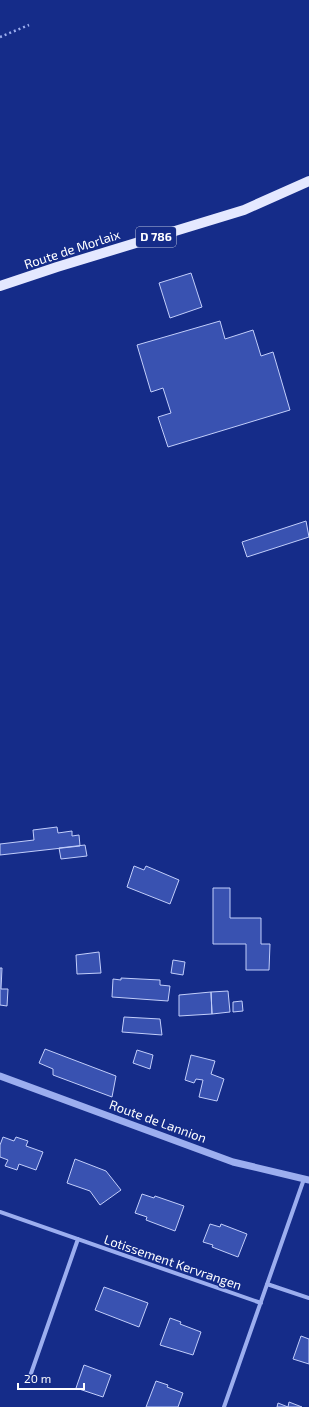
<svg xmlns="http://www.w3.org/2000/svg" width="309" height="1407" font-family="'Exo 2',sans-serif">
	<rect width="100%" height="100%" fill="#152c89"/>
	<!-- building -->
	<path fill="#3952b1" stroke="#c2cefb" d="M 191,273 L 202,307 L 170,318 L 159,283 Z
		M 220,321 L 225,339 L 253,330 L 261,356 L 273,352 L 290,410 L 168,447 L 158,417 L 171,413 L 163,388 L 151,392 L 137,345 Z
		M 306,521 L 309,537 L 247,557 L 242,542 Z
		M 57,827 L 58,833 L 72,831 L 72,836 L 79,835 L 80,846 L 0,855 L 0,844 L 34,840 L 33,830 Z
		M 85,845 L 87,856 L 61,859 L 59,848 Z
		M 134,866 L 144,870 L 146,866 L 179,880 L 170,904 L 127,887 Z
		M 213,888 L 230,888 L 230,918 L 261,918 L 261,944 L 270,944 L 269,970 L 246,970 L 246,944 L 213,944 Z
		M 99,952 L 101,973 L 77,974 L 76,955 Z
		M 173,960 L 185,962 L 183,975 L 171,973 Z
		M 0,968 L 2,968 L 1,989 L 8,989 L 7,1006 L 0,1005 Z
		M 121,978 L 160,980 L 160,985 L 170,986 L 168,1001 L 112,997 L 113,979 L 121,980 Z
		M 228,991 L 230,1012 L 212,1014 L 211,992 Z
		M 211,992 L 212,1014 L 179,1016 L 179,995 Z
		M 242,1001 L 243,1011 L 233,1012 L 233,1002 Z
		M 124,1017 L 160,1019 L 162,1035 L 122,1032 Z
		M 45,1049 L 116,1076 L 112,1097 L 53,1075 L 53,1069 L 39,1063 Z
		M 137,1050 L 153,1055 L 150,1069 L 133,1063 Z
		M 191,1055 L 215,1061 L 211,1074 L 224,1079 L 217,1101 L 199,1097 L 203,1080 L 196,1079 L 194,1083 L 185,1080 Z
		M 3,1137 L 14,1141 L 16,1137 L 28,1141 L 26,1146 L 43,1152 L 36,1170 L 19,1164 L 17,1170 L 5,1166 L 8,1160 L 0,1157 L 0,1145 Z
		M 75,1159 L 106,1171 L 121,1190 L 100,1205 L 90,1191 L 67,1183 Z
		M 142,1194 L 154,1198 L 155,1196 L 184,1206 L 175,1231 L 146,1220 L 147,1217 L 135,1213 Z
		M 210,1224 L 220,1227 L 221,1224 L 247,1234 L 238,1257 L 212,1247 L 213,1245 L 203,1242 Z
		M 104,1287 L 148,1303 L 139,1327 L 95,1310 Z
		M 170,1318 L 181,1322 L 180,1324 L 201,1332 L 193,1355 L 160,1345 Z
		M 301,1336 L 309,1339 L 309,1364 L 293,1359 Z
		M 84,1365 L 111,1375 L 103,1397 L 76,1388 Z
		M 156,1381 L 168,1385 L 167,1387 L 183,1393 L 178,1407 L 146,1407 Z
		M 289,1402 L 302,1407 L 277,1407 L 278,1403 L 288,1407 Z"/>
	<g fill="none" stroke-linecap="round" stroke-linejoin="round">
		<!-- path -->
		<path stroke="#9caeef" stroke-width="2.5" stroke-dasharray="2 3" stroke-linecap="butt" d="M 0,37 L 29,25"/>
		<!-- minor -->
		<path stroke="#9caeef" stroke-width="4" d="M 0,1212 L 261,1303
			M 267,1284 L 309,1298
			M 28,1382 L 78,1239
			M 224,1407 L 304,1179"/>
		<!-- tertiary -->
		<path stroke="#9caeef" stroke-width="7" d="M 0,1076 L 233,1162 L 309,1180"/>
		<!-- primary -->
		<path stroke="#e4e8ff" stroke-width="10" d="M 0,286 L 57,267 L 244,210 L 309,181"/>
	</g>
	<g text-anchor="middle" stroke-width="3" stroke-linejoin="round" paint-order="stroke">
		<!-- shield labels -->
		<rect fill="#152c89" stroke="#b9c0dc" stroke-width="1" x="136" y="227" width="40" height="20" rx="3"/>
		<g font-size="12" font-weight="bold" fill="#fff">
			<text x="156" y="241">D 786</text>
		</g>
		<!-- street labels -->
		<g font-size="13" fill="#fff" stroke="#152c89">
			<text transform="translate(72 249) rotate(-18)" y="5">Route de Morlaix</text>
			<text transform="translate(158 1121) rotate(20)" y="5">Route de Lannion</text>
			<text transform="translate(173 1262) rotate(19)" y="5">Lotissement Kervrangen</text>
		</g>
	</g>
	<!-- scale -->
	<path d="M18 1383v6h66v-6" fill="none" stroke="#ffffff" stroke-width="2"/>
	<text x="24" y="1383" font-size="12" fill="#ffffff" stroke="#152c89" stroke-width="3" paint-order="stroke">20 m</text>
</svg>
